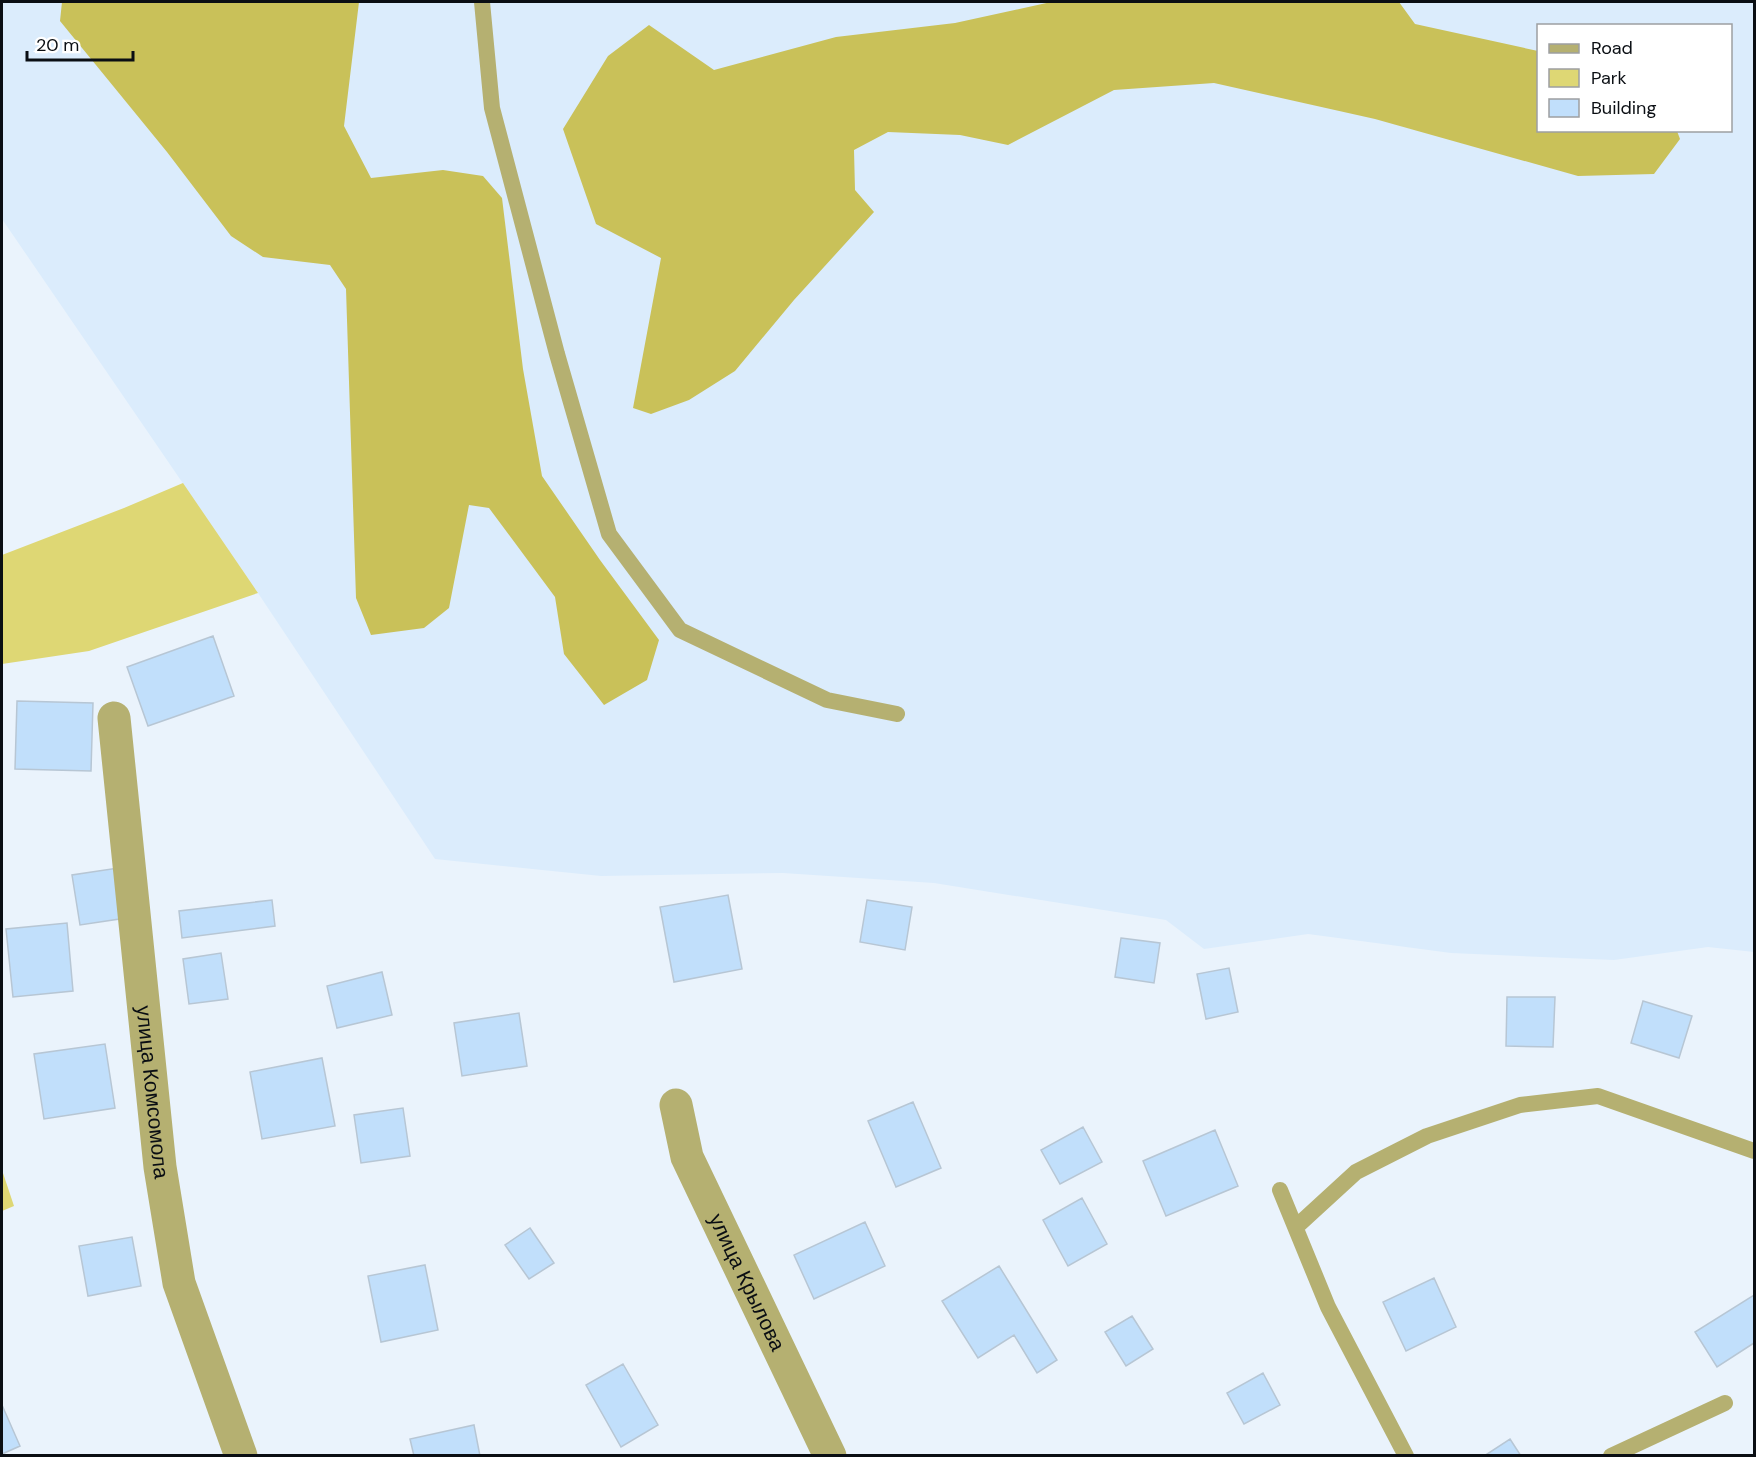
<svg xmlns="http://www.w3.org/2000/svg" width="1756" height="1457" font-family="'DM Sans',sans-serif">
	<rect width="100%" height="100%" fill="#eaf3fc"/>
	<!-- built -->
	<path fill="#dbecfc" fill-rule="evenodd" d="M 2,2 L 1754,2 L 1754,952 L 1708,947 L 1614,960 L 1451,953 L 1308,934 L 1204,949 L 1166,920 L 934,883 L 783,873 L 601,876 L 435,859 L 258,593 L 2,219 ZM 1538,26 L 1730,26 L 1730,130 L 1538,130 Z"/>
	<!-- green -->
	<path fill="#ded774" d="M 183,483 L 258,593 L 89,651 L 2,664 L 2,555 L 124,508 Z
		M 2,1170 L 14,1206 L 2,1211 Z"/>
	<!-- forest -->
	<path fill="#c9c159" d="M 62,2 L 359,2 L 344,126 L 371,178 L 443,170 L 483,176 L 502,198 L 523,369 L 542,476 L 600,560 L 659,640 L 647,680 L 604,705 L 564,654 L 555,597 L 489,508 L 469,505 L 449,608 L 424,628 L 371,635 L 356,598 L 346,289 L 330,265 L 263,257 L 231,236 L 167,152 L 60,21 Z
		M 1051,2 L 1399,2 L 1415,24 L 1538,51 L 1538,130 L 1677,131 L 1680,139 L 1654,174 L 1578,176 L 1375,119 L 1214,83 L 1114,90 L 1008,145 L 960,135 L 888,132 L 854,150 L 855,190 L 874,212 L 794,300 L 735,371 L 689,400 L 651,414 L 633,408 L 661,258 L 596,224 L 563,129 L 608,56 L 649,25 L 714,70 L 836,37 L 955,23 Z"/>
	<!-- building -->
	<path fill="#c1dffb" stroke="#b7c6d4" stroke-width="1.5" d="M 213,636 L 234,696 L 148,726 L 127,667 Z
		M 17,701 L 93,703 L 91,771 L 15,769 Z
		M 118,868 L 126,918 L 80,925 L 72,875 Z
		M 728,895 L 742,969 L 674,982 L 660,907 Z
		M 272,900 L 275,926 L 182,938 L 179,911 Z
		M 867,900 L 912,907 L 905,950 L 860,942 Z
		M 67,923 L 73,991 L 13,997 L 6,929 Z
		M 1121,938 L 1160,943 L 1154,983 L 1115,977 Z
		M 221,953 L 228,999 L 189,1004 L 183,959 Z
		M 1229,968 L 1238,1012 L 1206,1019 L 1197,974 Z
		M 382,972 L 392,1015 L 337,1028 L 327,986 Z
		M 1507,997 L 1555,997 L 1553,1047 L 1506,1046 Z
		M 1643,1001 L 1692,1016 L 1679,1058 L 1631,1043 Z
		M 519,1013 L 527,1066 L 462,1076 L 454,1023 Z
		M 105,1044 L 115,1108 L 44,1119 L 34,1054 Z
		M 322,1058 L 335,1126 L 262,1139 L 250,1072 Z
		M 913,1102 L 941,1168 L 896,1187 L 868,1121 Z
		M 403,1108 L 410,1156 L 361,1163 L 354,1115 Z
		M 1083,1127 L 1102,1162 L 1060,1184 L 1041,1150 Z
		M 1215,1130 L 1238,1186 L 1166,1216 L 1143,1161 Z
		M 1082,1198 L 1107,1244 L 1068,1266 L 1043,1220 Z
		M 865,1222 L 885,1266 L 814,1299 L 794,1255 Z
		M 530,1228 L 554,1263 L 529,1279 L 505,1245 Z
		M 132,1237 L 141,1286 L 88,1296 L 79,1246 Z
		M 425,1265 L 438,1330 L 381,1342 L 368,1276 Z
		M 999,1266 L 1057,1360 L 1037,1373 L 1014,1335 L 978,1358 L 942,1301 Z
		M 1434,1278 L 1456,1327 L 1406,1351 L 1383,1302 Z
		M 1754,1295 L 1754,1343 L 1717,1367 L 1695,1332 Z
		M 1132,1316 L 1153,1349 L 1126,1366 L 1105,1332 Z
		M 623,1364 L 658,1425 L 621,1447 L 586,1385 Z
		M 1263,1373 L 1280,1405 L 1244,1424 L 1227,1393 Z
		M 2,1405 L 20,1446 L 2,1454 Z
		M 474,1425 L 480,1456 L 414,1456 L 410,1439 Z
		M 1510,1439 L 1521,1456 L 1484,1456 Z"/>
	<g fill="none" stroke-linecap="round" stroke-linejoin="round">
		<!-- lane -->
		<path stroke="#b5b071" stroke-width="16" d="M 482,2 L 492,108 L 557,354 L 609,534 L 680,630 L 827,700 L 897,714
			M 1280,1190 L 1328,1307 L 1406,1456
			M 1296,1227 L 1356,1172 L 1427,1136 L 1520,1105 L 1598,1096 L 1754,1151
			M 1611,1456 L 1725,1403"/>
		<!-- street -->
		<g stroke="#b5b071" stroke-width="33">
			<path id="s1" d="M 114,718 L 160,1167 L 179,1283 L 241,1456"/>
			<path id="s2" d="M 676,1105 L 687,1157 L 830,1456"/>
		</g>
	</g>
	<g text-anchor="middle" stroke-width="4.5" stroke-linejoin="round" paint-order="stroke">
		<!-- street labels -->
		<g font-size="21" fill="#0a0e13" stroke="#fff">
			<text dy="7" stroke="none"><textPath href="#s1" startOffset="376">улица Комсомола</textPath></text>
			<text dy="7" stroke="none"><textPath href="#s2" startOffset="192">улица Крылова</textPath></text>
		</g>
	</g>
	<!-- border -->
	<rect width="1756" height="1457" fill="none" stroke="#0a0e13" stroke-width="6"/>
	<!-- legend -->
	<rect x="1537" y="24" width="195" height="108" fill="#ffffff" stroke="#9d9fa1" stroke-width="1.5"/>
	<rect x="1549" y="44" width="30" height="9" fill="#b5b071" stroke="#9d9fa1" stroke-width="1.5"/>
	<text x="1591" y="54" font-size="18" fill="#0a0e13">Road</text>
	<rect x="1549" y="69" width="30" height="18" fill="#ded774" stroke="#9d9fa1" stroke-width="1.5"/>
	<text x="1591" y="84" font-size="18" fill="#0a0e13">Park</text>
	<rect x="1549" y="99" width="30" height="18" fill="#c1dffb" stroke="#9d9fa1" stroke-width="1.5"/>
	<text x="1591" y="114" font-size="18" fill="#0a0e13">Building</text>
	<!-- scale -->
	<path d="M27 51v9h106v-9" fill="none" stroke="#0a0e13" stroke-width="3"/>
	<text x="36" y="51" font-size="18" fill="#0a0e13" stroke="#ffffff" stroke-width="4.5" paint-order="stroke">20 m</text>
</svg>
